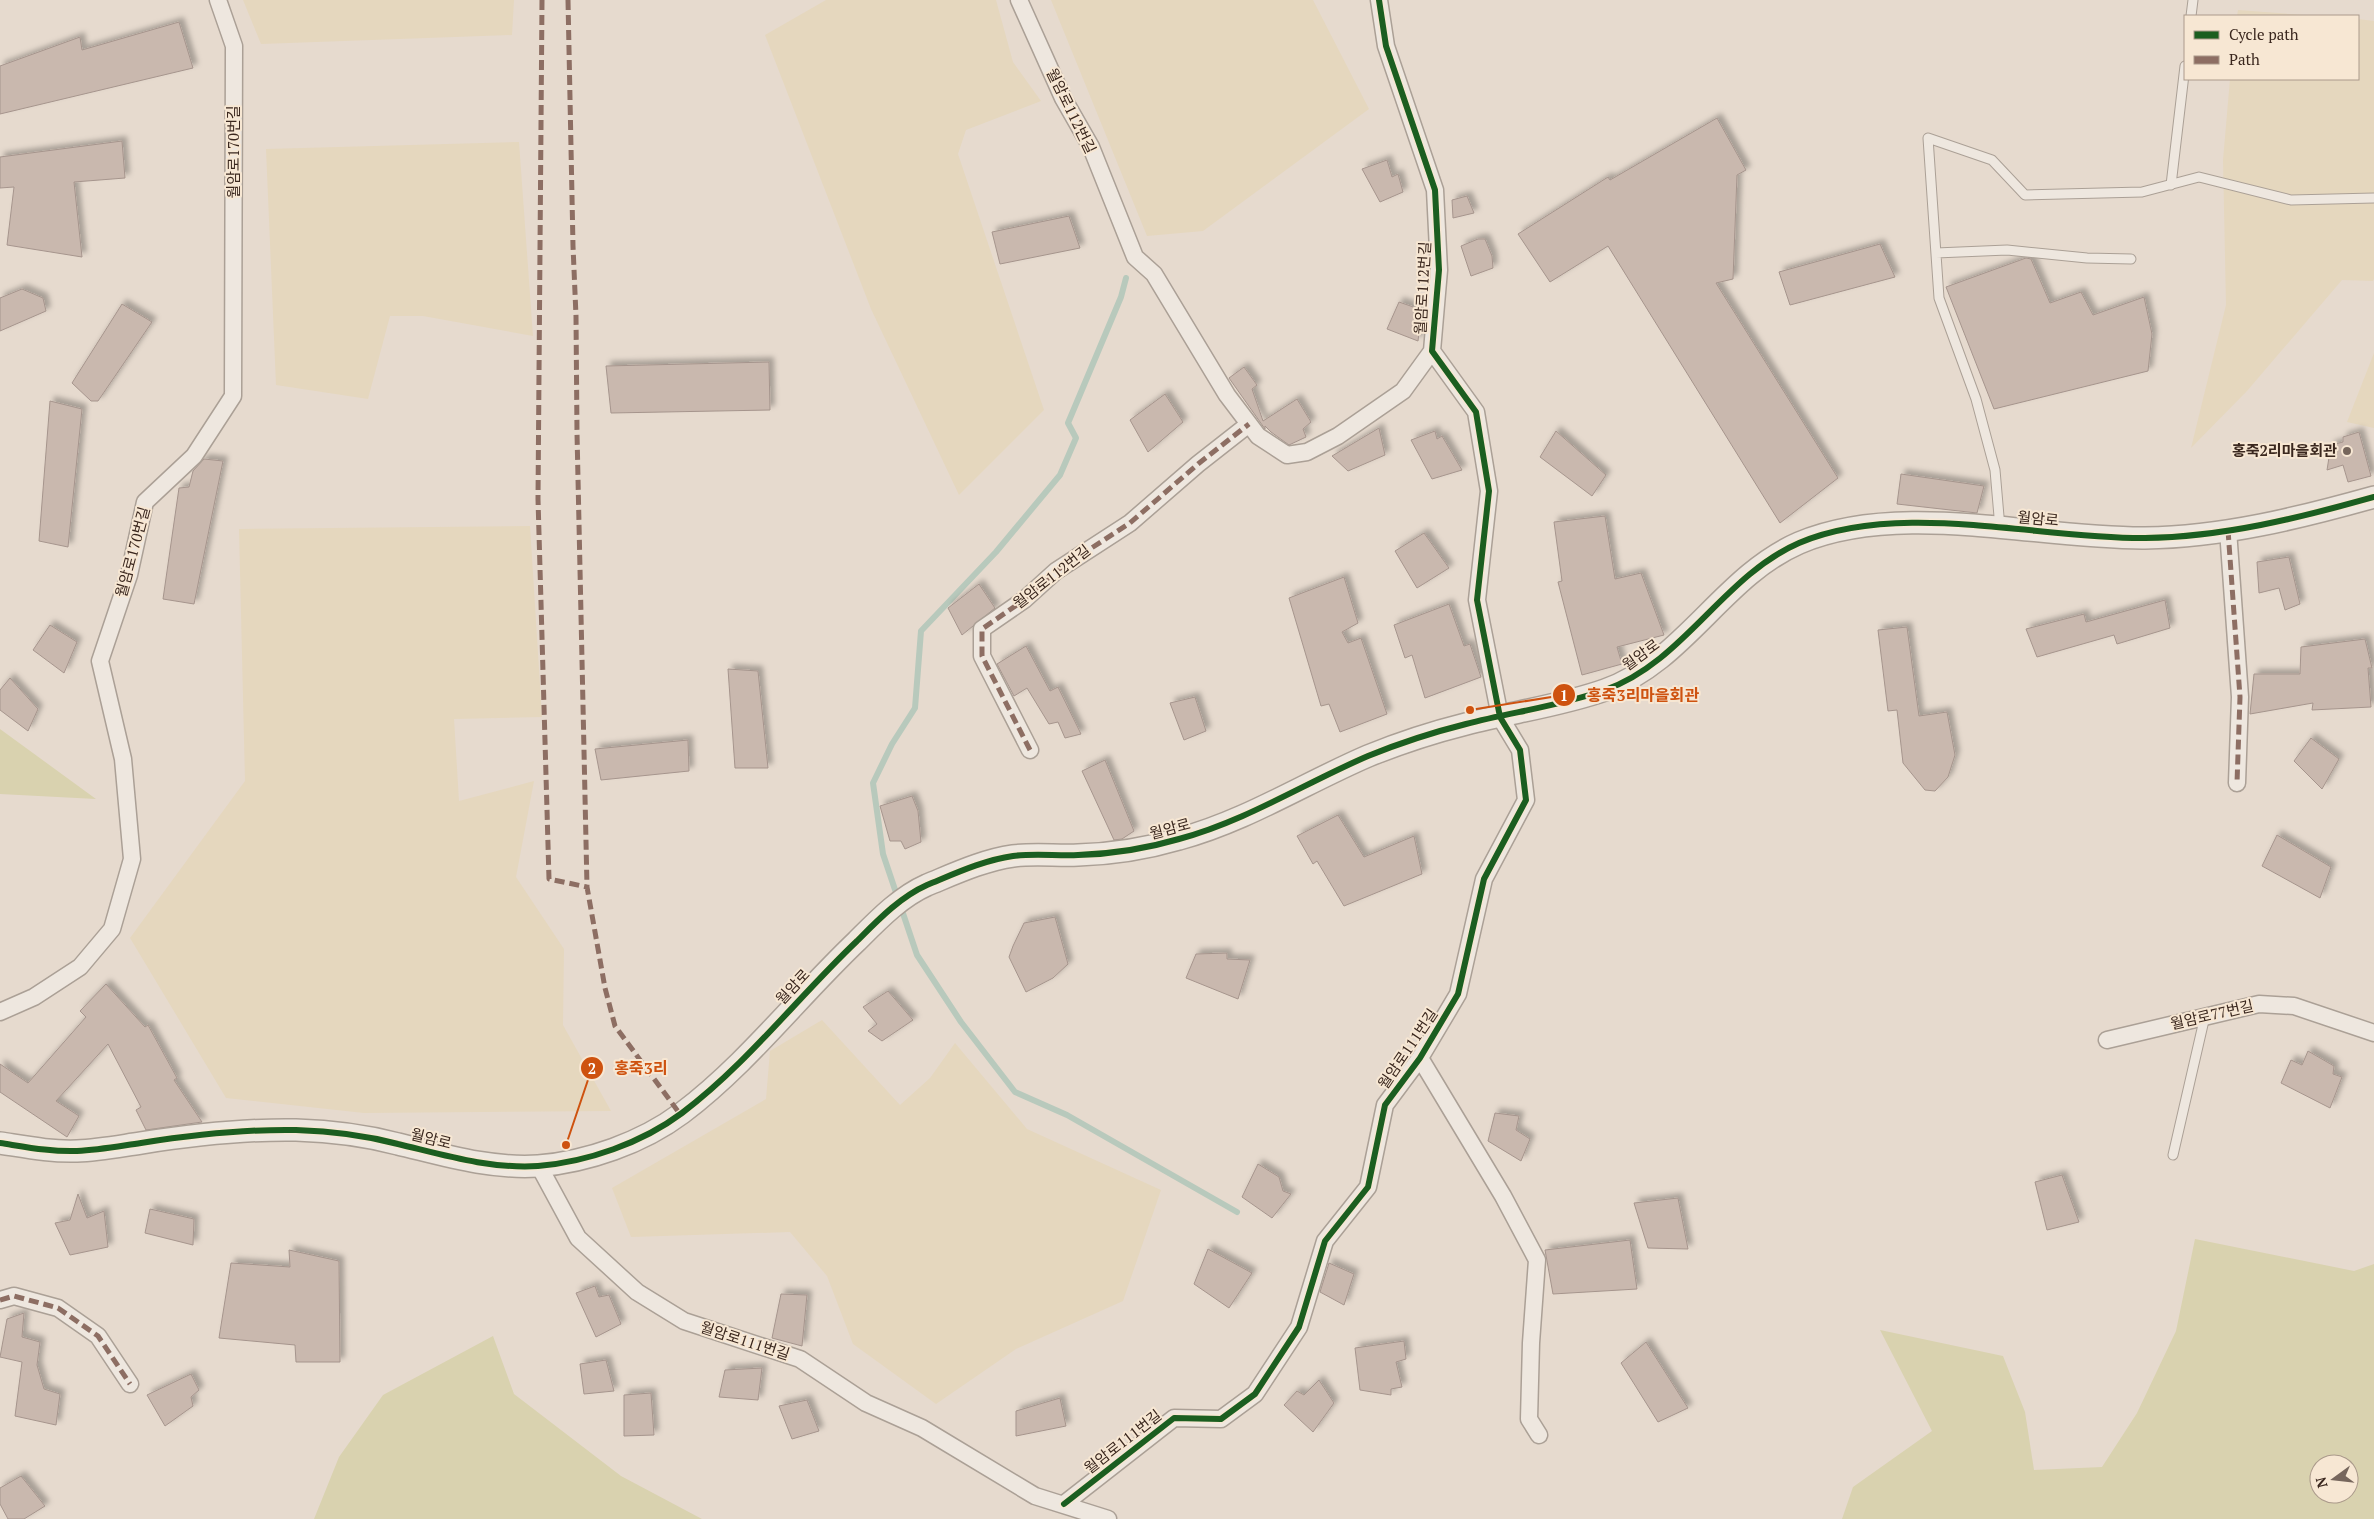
<svg xmlns="http://www.w3.org/2000/svg" width="2374" height="1519" font-family="'PT Serif','Noto Sans KR',serif">
	<defs>
		<filter id="shadow"><feDropShadow dx="4.5" dy="-4.5" stdDeviation="2.5" flood-color="#0004"/></filter>
	</defs>
	<rect width="100%" height="100%" fill="#e6dace"/>
	<!-- farmland -->
	<path fill="#e5d7be" d="M 243,0 L 514,0 L 512,35 L 261,44 Z
		M 826,0 L 996,0 L 1013,62 L 1041,101 L 966,130 L 958,154 L 1044,410 L 959,495 L 871,309 L 765,35 Z
		M 1051,0 L 1313,0 L 1369,109 L 1203,231 L 1147,236 Z
		M 2238,10 L 2316,16 L 2237,16 Z
		M 2358,19 L 2374,21 L 2374,279 L 2373,281 L 2342,280 L 2247,391 L 2191,448 L 2226,305 L 2223,160 L 2230,79 L 2358,79 Z
		M 519,142 L 533,336 L 423,316 L 390,316 L 368,399 L 276,385 L 266,149 Z
		M 2374,353 L 2374,428 L 2347,422 Z
		M 530,526 L 542,717 L 454,719 L 459,801 L 534,781 L 516,877 L 564,949 L 563,1025 L 611,1111 L 364,1113 L 226,1098 L 130,938 L 245,781 L 239,529 Z
		M 822,1020 L 900,1105 L 930,1078 L 955,1043 L 1027,1129 L 1161,1190 L 1123,1301 L 1016,1349 L 936,1404 L 853,1344 L 827,1276 L 790,1232 L 631,1237 L 612,1188 L 766,1099 L 770,1051 Z"/>
	<!-- green -->
	<path fill="#d9d2af" fill-rule="evenodd" d="M 0,729 L 96,799 L 0,794 Z
		M 2195,1239 L 2354,1271 L 2374,1264 L 2374,1519 L 1842,1519 L 1853,1487 L 1932,1431 L 1880,1330 L 2003,1356 L 2025,1412 L 2034,1470 L 2102,1467 L 2137,1413 L 2176,1331 ZM 2319,1464 L 2349,1464 L 2349,1494 L 2319,1494 Z
		M 493,1336 L 514,1394 L 621,1476 L 702,1519 L 314,1519 L 339,1457 L 383,1395 Z"/>
	<g fill="none" stroke-linecap="round" stroke-linejoin="round">
		<!-- stream -->
		<path stroke="#b8c9bc" stroke-width="6" d="M 1126,278 L 1121,297 L 1068,423 L 1076,438 L 1060,475 L 996,552 L 921,631 L 915,708 L 892,744 L 873,783 L 883,854 L 917,955 L 961,1022 L 1015,1092 L 1067,1115 L 1237,1212"/>
	</g>
	<!-- building -->
	<path fill="#c9b8ae" stroke="#a6958d" filter="url(#shadow)" d="M 179,22 L 193,68 L 0,114 L 0,66 L 80,37 L 82,50 Z
		M 1717,118 L 1746,170 L 1737,175 L 1733,279 L 1716,283 L 1838,478 L 1780,523 L 1608,246 L 1550,282 L 1518,234 L 1608,177 L 1610,180 Z
		M 122,141 L 125,178 L 74,182 L 82,257 L 7,245 L 14,187 L 0,188 L 0,157 Z
		M 1387,160 L 1392,177 L 1398,174 L 1403,192 L 1380,202 L 1362,169 Z
		M 1467,196 L 1474,213 L 1453,218 L 1452,200 Z
		M 1069,216 L 1080,248 L 1000,264 L 992,232 Z
		M 1478,239 L 1485,239 L 1492,256 L 1493,268 L 1471,276 L 1461,246 Z
		M 1880,244 L 1895,277 L 1790,305 L 1779,272 Z
		M 2026,258 L 2031,259 L 2050,303 L 2081,292 L 2093,315 L 2144,297 L 2152,334 L 2148,371 L 1994,409 L 1946,287 Z
		M 22,289 L 43,298 L 46,311 L 0,331 L 0,298 Z
		M 1399,302 L 1422,310 L 1418,341 L 1387,329 Z
		M 122,304 L 152,322 L 98,401 L 91,401 L 72,383 Z
		M 769,362 L 770,410 L 611,413 L 606,366 Z
		M 1244,367 L 1257,385 L 1252,389 L 1263,421 L 1297,399 L 1311,422 L 1303,429 L 1306,437 L 1289,445 L 1271,432 L 1265,426 L 1265,429 L 1229,378 Z
		M 1165,394 L 1183,422 L 1148,452 L 1130,420 Z
		M 50,401 L 82,409 L 68,547 L 39,541 Z
		M 1379,428 L 1385,455 L 1348,471 L 1332,456 Z
		M 1435,431 L 1437,439 L 1442,436 L 1462,470 L 1432,479 L 1411,440 Z
		M 1556,431 L 1606,475 L 1592,496 L 1540,457 Z
		M 2359,432 L 2371,476 L 2348,482 L 2343,465 L 2327,470 L 2331,445 L 2343,442 L 2343,437 Z
		M 204,459 L 223,461 L 194,604 L 163,599 L 179,488 L 189,487 L 193,471 Z
		M 1901,474 L 1984,486 L 1977,513 L 1897,504 Z
		M 1605,516 L 1615,579 L 1641,573 L 1664,635 L 1617,647 L 1622,664 L 1582,675 L 1558,582 L 1562,581 L 1554,522 Z
		M 1424,533 L 1449,568 L 1417,588 L 1395,551 Z
		M 2289,557 L 2300,604 L 2285,610 L 2279,588 L 2259,593 L 2257,562 Z
		M 1344,577 L 1358,623 L 1342,632 L 1348,643 L 1361,638 L 1387,714 L 1340,732 L 1329,704 L 1321,706 L 1289,598 Z
		M 979,584 L 995,608 L 962,635 L 948,608 Z
		M 2165,600 L 2170,628 L 2117,644 L 2114,635 L 2037,657 L 2026,629 L 2084,614 L 2086,622 Z
		M 1449,604 L 1464,646 L 1470,644 L 1481,677 L 1425,698 L 1412,655 L 1405,658 L 1394,625 Z
		M 50,625 L 77,642 L 64,673 L 33,650 Z
		M 1907,627 L 1919,716 L 1947,712 L 1955,755 L 1948,777 L 1935,791 L 1925,790 L 1903,763 L 1897,710 L 1888,711 L 1878,630 Z
		M 2365,639 L 2372,668 L 2368,668 L 2371,707 L 2312,710 L 2313,703 L 2250,714 L 2254,674 L 2300,674 L 2301,647 Z
		M 1026,646 L 1050,691 L 1058,687 L 1081,734 L 1065,738 L 1058,722 L 1049,724 L 1027,688 L 1014,696 L 997,664 Z
		M 728,669 L 758,671 L 768,768 L 735,768 Z
		M 10,678 L 38,709 L 28,731 L 0,710 L 0,690 Z
		M 1195,697 L 1206,731 L 1184,740 L 1170,703 Z
		M 2311,738 L 2339,759 L 2322,789 L 2294,761 Z
		M 688,740 L 689,771 L 601,780 L 595,749 Z
		M 1105,760 L 1134,831 L 1122,839 L 1114,840 L 1082,771 Z
		M 912,796 L 918,811 L 921,842 L 905,849 L 901,841 L 890,841 L 880,806 Z
		M 1338,815 L 1364,857 L 1414,836 L 1422,874 L 1344,906 L 1317,861 L 1313,864 L 1297,836 Z
		M 2277,835 L 2331,867 L 2320,898 L 2262,866 Z
		M 1055,917 L 1068,964 L 1053,978 L 1026,992 L 1009,957 L 1013,946 L 1024,923 Z
		M 1227,953 L 1227,959 L 1250,960 L 1238,999 L 1186,978 L 1196,954 Z
		M 106,984 L 145,1027 L 148,1025 L 177,1078 L 174,1080 L 202,1122 L 146,1130 L 136,1110 L 141,1107 L 108,1044 L 56,1101 L 79,1116 L 67,1137 L 0,1092 L 0,1064 L 28,1083 L 86,1017 L 80,1011 Z
		M 888,991 L 913,1020 L 882,1041 L 868,1031 L 877,1024 L 863,1007 Z
		M 2308,1051 L 2334,1066 L 2333,1074 L 2342,1077 L 2330,1108 L 2281,1083 L 2291,1060 L 2302,1065 Z
		M 1495,1113 L 1519,1116 L 1516,1130 L 1530,1139 L 1521,1161 L 1488,1141 Z
		M 1258,1164 L 1279,1177 L 1283,1191 L 1291,1194 L 1272,1218 L 1242,1197 Z
		M 2062,1175 L 2079,1222 L 2047,1230 L 2035,1182 Z
		M 78,1194 L 87,1218 L 104,1211 L 108,1247 L 70,1255 L 55,1223 L 70,1220 Z
		M 1678,1198 L 1688,1249 L 1648,1248 L 1634,1203 Z
		M 150,1209 L 194,1219 L 193,1245 L 145,1233 Z
		M 1630,1240 L 1637,1289 L 1553,1294 L 1545,1250 Z
		M 1208,1249 L 1252,1273 L 1229,1308 L 1194,1284 Z
		M 289,1250 L 339,1261 L 340,1362 L 296,1362 L 295,1345 L 219,1338 L 231,1263 L 290,1267 Z
		M 1329,1263 L 1354,1274 L 1344,1305 L 1320,1292 Z
		M 595,1286 L 599,1297 L 609,1295 L 621,1324 L 596,1337 L 576,1293 Z
		M 781,1294 L 807,1295 L 802,1346 L 772,1338 Z
		M 24,1313 L 22,1337 L 40,1342 L 37,1365 L 44,1389 L 60,1394 L 56,1425 L 15,1416 L 22,1362 L 0,1357 L 7,1319 Z
		M 1404,1341 L 1406,1359 L 1396,1362 L 1402,1387 L 1391,1389 L 1391,1395 L 1360,1390 L 1355,1348 Z
		M 1646,1342 L 1688,1408 L 1658,1422 L 1621,1363 Z
		M 606,1360 L 614,1391 L 584,1394 L 580,1364 Z
		M 762,1368 L 758,1400 L 719,1397 L 725,1370 Z
		M 191,1374 L 199,1390 L 191,1397 L 193,1406 L 165,1426 L 147,1395 Z
		M 1319,1380 L 1334,1403 L 1313,1432 L 1284,1405 L 1297,1391 L 1304,1395 Z
		M 651,1393 L 654,1435 L 624,1436 L 624,1395 Z
		M 1060,1398 L 1066,1426 L 1016,1436 L 1016,1411 Z
		M 807,1400 L 819,1431 L 792,1439 L 779,1406 Z
		M 21,1476 L 45,1506 L 24,1519 L 8,1519 L 0,1504 L 0,1488 Z"/>
	<g fill="none" stroke-linecap="round" stroke-linejoin="round">
		<!-- service casing -->
		<g stroke="#aba096" stroke-width="11">
			<path id="service" d="M 2191,16 L 2193,0
				M 2171,185 L 2185,66
				M 1936,253 L 2007,250 L 2087,258 L 2131,259
				M 2000,528 L 1995,470 L 1976,399 L 1939,298 L 1928,138 L 1992,160 L 2025,195 L 2142,192 L 2199,177 L 2291,200 L 2374,198
				M 2173,1155 L 2205,1016"/>
		</g>
		<!-- minor casing -->
		<g stroke="#aba096" stroke-width="19">
			<path id="minor" d="M 1019,0 L 1063,98 L 1091,147 L 1135,257 L 1154,274 L 1227,395 L 1249,424 L 1258,436 L 1287,455 L 1307,452 L 1338,436 L 1403,391 L 1432,351
				M 2228,530 L 2240,697 L 2237,783
				M 1030,750 L 982,656 L 982,629 L 1024,600 L 1056,571 L 1130,523 L 1198,464 L 1249,424
				M 0,1012 L 34,997 L 80,967 L 112,929 L 132,859 L 123,759 L 100,661 L 129,575 L 145,502 L 194,456 L 233,396 L 234,46 L 218,0
				M 2107,1040 L 2259,1004 L 2294,1006 L 2374,1033
				M 1420,1058 L 1503,1196 L 1537,1260 L 1531,1343 L 1529,1419 L 1539,1435
				M 539,1166 L 578,1238 L 637,1292 L 684,1321 L 800,1359 L 866,1403 L 922,1428 L 1035,1496 L 1108,1519
				M 0,1300 L 14,1296 L 58,1308 L 98,1336 L 130,1384
				M 1064,1504 L 1174,1418 L 1221,1419 L 1255,1394 L 1299,1327 L 1325,1241 L 1368,1187 L 1385,1105 L 1420,1058 L 1458,994 L 1484,879 L 1526,800 L 1520,750 L 1500,717 L 1477,600 L 1489,491 L 1476,412 L 1432,351 L 1439,270 L 1435,190 L 1386,46 L 1379,0"/>
		</g>
		<!-- tertiary casing -->
		<g stroke="#aba096" stroke-width="24">
			<path id="tertiary" d="M 0,1143 C 26,1147 51,1152 77,1151 C 99,1150 120,1146 141,1143 C 192,1135 244,1129 296,1130 C 330,1131 364,1135 398,1144 C 444,1155 489,1169 538,1166 C 587,1162 642,1143 682,1113 C 747,1064 798,997 857,941 C 878,920 900,897 927,885 C 954,874 984,860 1013,856 C 1034,853 1057,856 1078,855 C 1113,854 1145,849 1179,839 C 1246,821 1305,783 1368,756 C 1400,743 1434,732 1466,724 C 1512,712 1560,706 1605,690 C 1684,662 1723,576 1799,543 C 1900,500 2038,539 2145,538 C 2223,537 2299,518 2374,497"/>
		</g>
		<!-- service -->
		<use href="#service" stroke="#eee7df" stroke-width="9"/>
		<!-- minor -->
		<use href="#minor" stroke="#eee7df" stroke-width="16"/>
		<!-- tertiary -->
		<use href="#tertiary" stroke="#eee7df" stroke-width="21"/>
		<!-- quiet -->
		<path stroke="#8d6e63" stroke-width="5" stroke-dasharray="10 5" stroke-linecap="butt" d="M 542,0 L 538,499 L 549,879 L 587,887
			M 568,0 L 573,246 L 576,316 L 577,433 L 587,887 L 605,988 L 615,1026 L 680,1114
			M 2228,530 L 2240,697 L 2237,783
			M 1030,750 L 982,656 L 982,629 L 1024,600 L 1056,571 L 1130,523 L 1198,464 L 1249,424
			M 0,1300 L 14,1296 L 58,1308 L 98,1336 L 130,1384"/>
		<!-- cycleway casing -->
		<g stroke="#f7e7d3" stroke-width="9">
			<path id="cycleway" d="M 0,1143 C 26,1147 51,1152 77,1151 C 99,1150 120,1146 141,1143 C 192,1135 244,1129 296,1130 C 330,1131 364,1135 398,1144 C 444,1155 489,1169 538,1166 C 587,1162 642,1143 682,1113 C 747,1064 798,997 857,941 C 878,920 900,897 927,885 C 954,874 984,860 1013,856 C 1034,853 1057,856 1078,855 C 1113,854 1145,849 1179,839 C 1246,821 1305,783 1368,756 C 1400,743 1434,732 1466,724 C 1512,712 1560,706 1605,690 C 1684,662 1723,576 1799,543 C 1900,500 2038,539 2145,538 C 2223,537 2299,518 2374,497
				M 1064,1504 L 1174,1418 L 1221,1419 L 1255,1394 L 1299,1327 L 1325,1241 L 1368,1187 L 1385,1105 L 1420,1058 L 1458,994 L 1484,879 L 1526,800 L 1520,750 L 1500,717 L 1477,600 L 1489,491 L 1476,412 L 1432,351 L 1439,270 L 1435,190 L 1386,46 L 1379,0"/>
		</g>
		<!-- cycleway -->
		<use href="#cycleway" stroke="#1b5e20" stroke-width="6"/>
	</g>
	<!-- markers -->
	<circle fill="#76665c" stroke="#f7e7d3" stroke-width="2" cx="2347" cy="451" r="5"/>
	<g text-anchor="middle" stroke-width="4" stroke-linejoin="round" paint-order="stroke">
		<!-- street labels -->
		<g font-size="15" fill="#3a271e" stroke="#f7e7d3">
			<text transform="translate(1071 111) rotate(64)" y="5">월암로112번길</text>
			<text transform="translate(234 152) rotate(-90)" y="5">월암로170번길</text>
			<text transform="translate(1423 288) rotate(-87)" y="5">월암로112번길</text>
			<text transform="translate(2038 519) rotate(5)" y="5">월암로</text>
			<text transform="translate(133 552) rotate(-75)" y="5">월암로170번길</text>
			<text transform="translate(1052 577) rotate(-38)" y="5">월암로112번길</text>
			<text transform="translate(1641 655) rotate(-36)" y="5">월암로</text>
			<text transform="translate(1170 829) rotate(-15)" y="5">월암로</text>
			<text transform="translate(793 987) rotate(-47)" y="5">월암로</text>
			<text transform="translate(2212 1015) rotate(-13)" y="5">월암로77번길</text>
			<text transform="translate(1408 1049) rotate(-56)" y="5">월암로111번길</text>
			<text transform="translate(431 1139) rotate(14)" y="5">월암로</text>
			<text transform="translate(745 1341) rotate(18)" y="5">월암로111번길</text>
			<text transform="translate(1123 1442) rotate(-38)" y="5">월암로111번길</text>
		</g>
		<!-- poi labels -->
		<g font-size="15" font-weight="bold" fill="#3a271e" stroke="#f7e7d3" text-anchor="end">
			<text x="2337" y="456">홍죽2리마을회관</text>
		</g>
	</g>
	<!-- callouts -->
	<path fill="none" stroke="#ce520f" stroke-width="2" d="M1470 710L1564 695M566 1145L592 1068"/>
	<g fill="#ce520f" stroke="#f7e7d3" stroke-width="2">
		<circle cx="1470" cy="710" r="5"/>
		<circle cx="566" cy="1145" r="5"/>
		<circle cx="1564" cy="695" r="12"/>
		<circle cx="592" cy="1068" r="12"/>
	</g>
	<g font-size="15" text-anchor="middle" font-weight="bold" fill="#fff">
		<text x="1564" y="701">1</text>
		<text x="592" y="1074">2</text>
	</g>
	<g font-size="16" text-anchor="middle" font-weight="bold" fill="#ce520f" stroke="#f7e7d3" stroke-width="4" stroke-linejoin="round" paint-order="stroke">
		<text x="1643" y="701">홍죽3리마을회관</text>
		<text x="641" y="1074">홍죽3리</text>
	</g>
	<!-- legend -->
	<rect x="2184" y="15" width="175" height="65" fill="#f7e7d3" stroke="#ab9a8b"/>
	<rect x="2194" y="31" width="25" height="8" fill="#1b5e20" stroke="#ab9a8b"/>
	<text x="2229" y="40" font-size="15" fill="#3a271e">Cycle path</text>
	<rect x="2194" y="56" width="25" height="8" fill="#8d6e63" stroke="#ab9a8b"/>
	<text x="2229" y="65" font-size="15" fill="#3a271e">Path</text>
	<!-- north arrow -->
	<g transform="translate(2334 1479) rotate(255)"><circle r="24" fill="#f7e7d3" stroke="#ab9a8b"/>
	<path d="M0-4L9 19L0 12L-9 19Z" fill="#76665c"/>
	<text y="-8" font-size="14" font-weight="bold" text-anchor="middle" fill="#3a271e">N</text>
	</g>
</svg>
